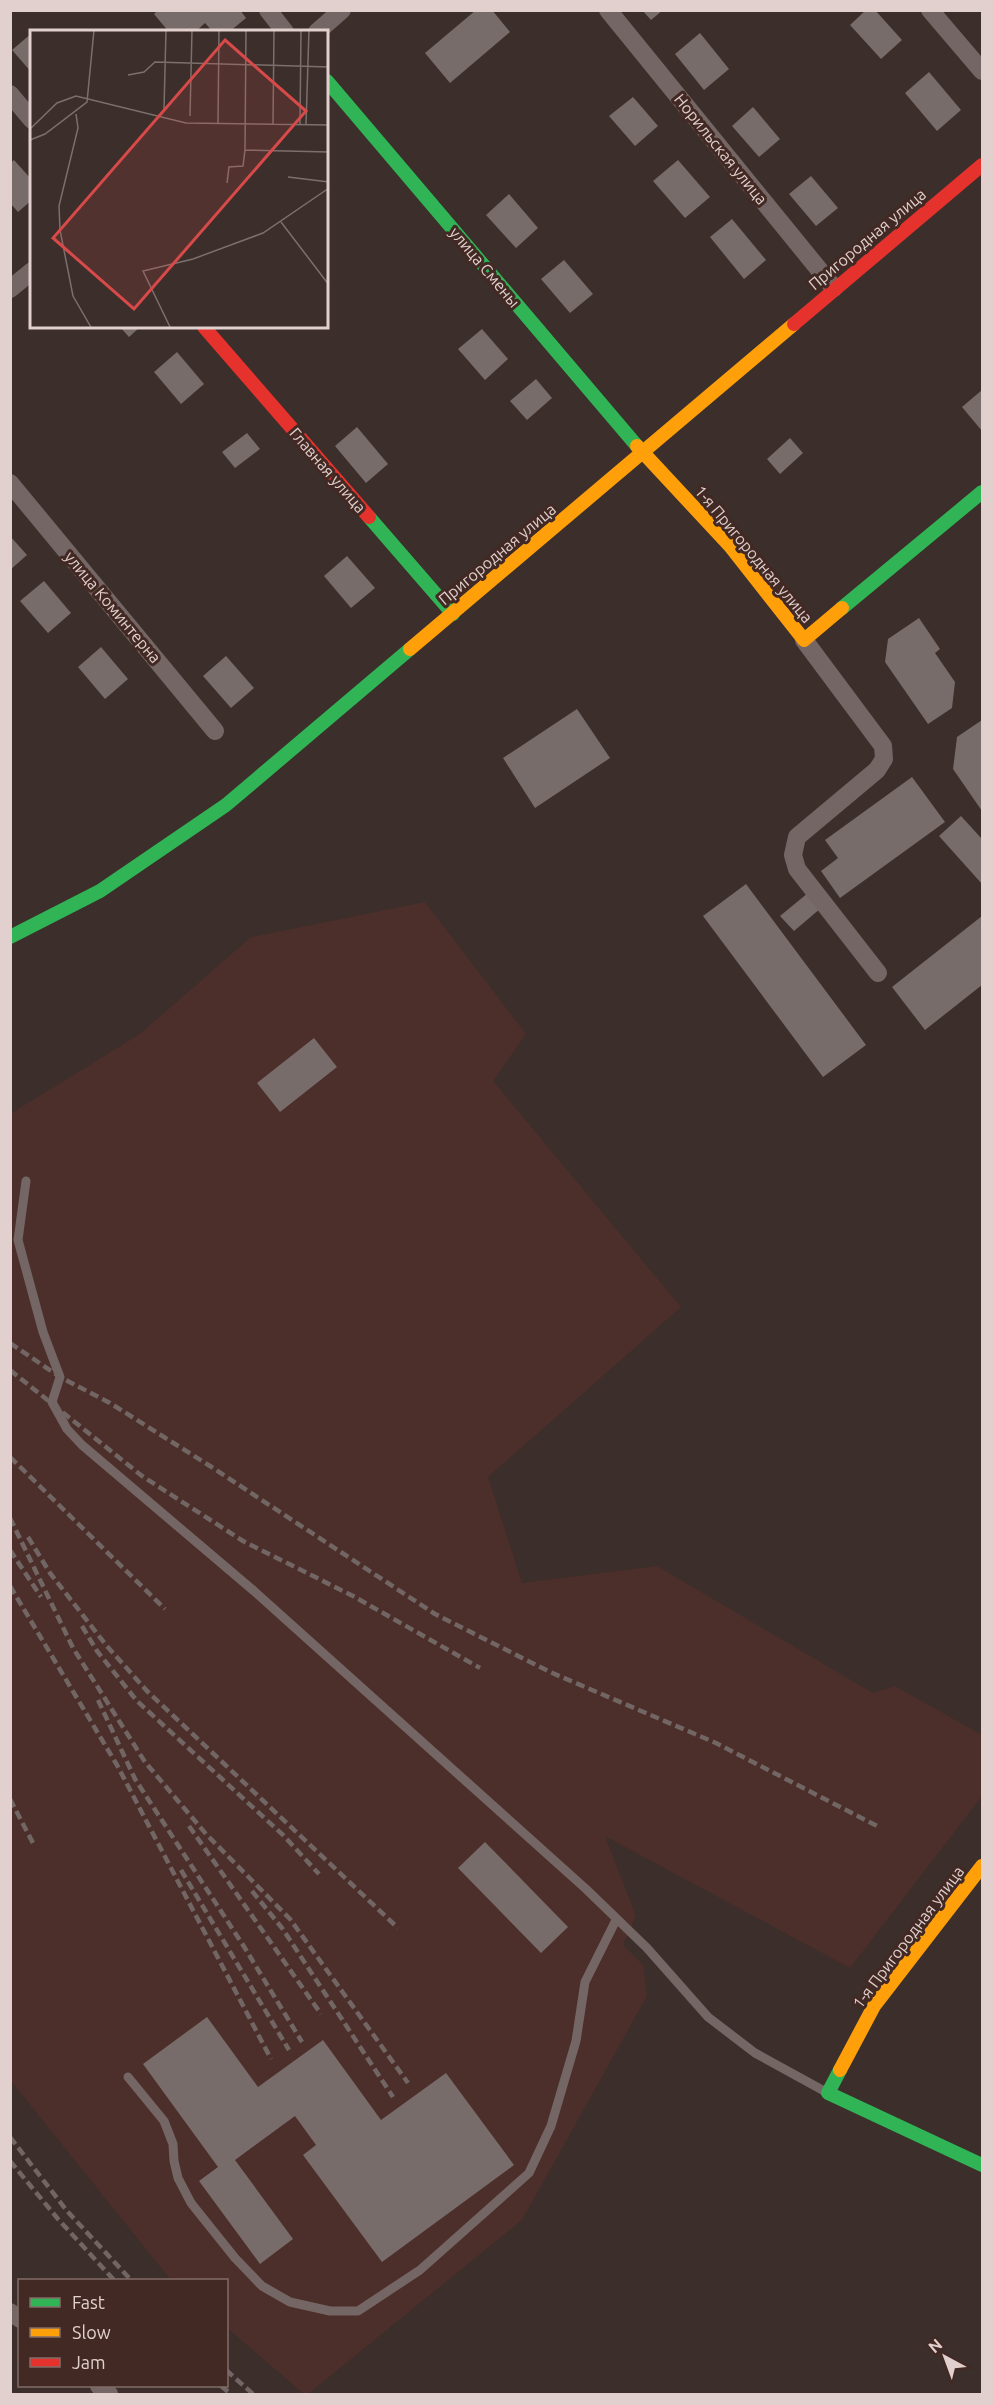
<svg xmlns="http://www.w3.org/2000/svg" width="993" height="2405" font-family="Ubuntu,sans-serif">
	<rect width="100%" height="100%" fill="#3b2e2b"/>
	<!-- built -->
	<path fill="#4c2f2a" d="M 425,902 L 526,1034 L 493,1081 L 681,1307 L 488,1477 L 522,1583 L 657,1566 L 873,1693 L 895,1686 L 982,1735 L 982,1796 L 850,1968 L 605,1836 L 636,1916 L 623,1945 L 643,1965 L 647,1996 L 522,2220 L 308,2394 L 304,2394 L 227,2328 L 226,2280 L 170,2279 L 11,2081 L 10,1114 L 140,1034 L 251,937 Z"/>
	<!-- building -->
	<path fill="#786c6a" d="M 158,10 L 240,10 L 246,18 L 229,32 L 213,32 L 205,23 L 195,32 L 169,32 L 154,14 Z
		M 476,10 L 492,10 L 510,32 L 450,83 L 425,53 Z
		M 642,10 L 663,10 L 651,20 Z
		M 866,10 L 875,10 L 902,40 L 881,59 L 850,25 Z
		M 32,33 L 32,73 L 12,50 Z
		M 700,33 L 729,69 L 704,90 L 675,54 Z
		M 929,72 L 961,110 L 937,131 L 905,93 Z
		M 633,97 L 658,126 L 635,146 L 609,116 Z
		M 753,107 L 780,139 L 759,157 L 732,126 Z
		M 14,160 L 32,180 L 32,200 L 18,212 L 10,203 L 10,163 Z
		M 678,160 L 710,197 L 685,218 L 653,181 Z
		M 811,176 L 838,208 L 816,226 L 789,194 Z
		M 509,194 L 538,228 L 516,248 L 486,215 Z
		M 732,219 L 766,260 L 744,279 L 710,237 Z
		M 564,260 L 593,294 L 570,313 L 541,279 Z
		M 120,327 L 140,327 L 129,337 Z
		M 482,329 L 508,359 L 485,380 L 458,349 Z
		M 177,352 L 204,384 L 181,404 L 154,372 Z
		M 536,379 L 552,398 L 527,420 L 510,401 Z
		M 982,390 L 982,431 L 962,407 Z
		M 357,427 L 388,464 L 366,483 L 335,446 Z
		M 247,433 L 260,449 L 235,468 L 222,452 Z
		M 790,438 L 803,453 L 780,474 L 767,459 Z
		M 10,536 L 27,555 L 10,570 Z
		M 347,556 L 375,588 L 351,608 L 324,576 Z
		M 44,581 L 71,613 L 48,633 L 20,601 Z
		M 919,618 L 940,649 L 935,653 L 955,682 L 952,708 L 928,724 L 885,662 L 888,639 Z
		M 101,647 L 128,679 L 105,699 L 78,667 Z
		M 226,656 L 254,688 L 231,708 L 203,676 Z
		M 577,709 L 610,758 L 535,808 L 503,758 Z
		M 982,720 L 982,811 L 953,769 L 957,737 Z
		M 912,777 L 945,822 L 840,898 L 821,871 L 838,858 L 825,840 Z
		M 961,816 L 982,839 L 982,884 L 939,836 Z
		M 746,884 L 866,1045 L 823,1077 L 703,916 Z
		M 808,893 L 821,908 L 794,931 L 780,916 Z
		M 982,916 L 982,985 L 925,1030 L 892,987 Z
		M 314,1038 L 337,1067 L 280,1112 L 257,1083 Z
		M 485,1842 L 568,1927 L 541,1953 L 458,1868 Z
		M 207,2017 L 258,2087 L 323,2040 L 381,2120 L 446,2073 L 514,2165 L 382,2262 L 303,2155 L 316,2145 L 295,2116 L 235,2160 L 293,2239 L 260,2264 L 199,2181 L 218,2167 L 143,2064 Z"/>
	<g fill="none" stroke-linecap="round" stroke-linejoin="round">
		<!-- lane -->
		<path stroke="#746664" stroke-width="9" d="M 26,1181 L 18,1240 L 43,1332 L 60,1377 L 52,1402 L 67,1429 L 82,1445 L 254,1591 L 586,1889 L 647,1948 L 708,2017 L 755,2053 L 826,2092
			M 128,2077 L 164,2121 L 173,2144 L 174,2161 L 178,2178 L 191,2203 L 235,2258 L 262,2286 L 290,2302 L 330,2311 L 358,2311 L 420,2270 L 529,2173 L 551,2126 L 576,2041 L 585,1982 L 616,1920"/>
		<!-- street -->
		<path stroke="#746664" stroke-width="18" d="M 268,10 L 285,32
			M 608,10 L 834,288
			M 930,10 L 982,71
			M 317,32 L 342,10
			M 10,94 L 32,120
			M 10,289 L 32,271
			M 10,483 L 215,731
			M 804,640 L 883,746 L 884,759 L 877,770 L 797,837 L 793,855 L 797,869 L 878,973
			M 10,2312 L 20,2319
			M 99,2386 L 109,2394"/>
		<!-- fast -->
		<path stroke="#30b455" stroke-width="14" d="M 327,81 L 637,446
			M 369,517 L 453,614
			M 842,608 L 982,492
			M 10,937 L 100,891 L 226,805 L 410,649
			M 840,2070 L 828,2093 L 982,2165"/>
		<!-- slow -->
		<path stroke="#ff9f0a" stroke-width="14" d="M 637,446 L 730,546 L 804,640 L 842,608
			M 410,649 L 794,324
			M 840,2070 L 874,2006 L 982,1866"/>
		<!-- jam -->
		<path stroke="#e5322d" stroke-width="14" d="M 794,324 L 982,165
			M 204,327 L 369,517"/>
		<!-- rail -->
		<path stroke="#726664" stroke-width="4.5" stroke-dasharray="9 4.5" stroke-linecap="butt" d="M 10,1343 L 60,1377 L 110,1403 L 210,1466 L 435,1614 L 550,1672 L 716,1743 L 877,1826
			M 10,1370 L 142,1476 L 243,1541 L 353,1596 L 480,1668
			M 10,1457 L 165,1609
			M 10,1518 L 73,1648 L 145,1762 L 206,1834 L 290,1919 L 408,2083
			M 28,1537 L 50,1573 L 106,1645 L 147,1691 L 398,1928
			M 10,1550 L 41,1597
			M 10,1586 L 117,1765 L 271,2059
			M 82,1626 L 97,1651 L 137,1701 L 283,1835 L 319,1874
			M 98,1700 L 135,1779 L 243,1945 L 302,2042
			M 10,1799 L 34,1845
			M 189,1826 L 321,2014
			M 181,1870 L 289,2050
			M 252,1891 L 282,1928 L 393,2097
			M 10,2137 L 67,2211 L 131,2280
			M 10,2161 L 58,2219 L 114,2280
			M 226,2370 L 253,2394
			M 221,2386 L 231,2394"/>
	</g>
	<g text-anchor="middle" stroke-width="6" stroke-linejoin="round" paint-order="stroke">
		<!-- street labels -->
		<g font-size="16" fill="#e1d0cd" stroke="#422924">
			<text transform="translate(721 149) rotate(51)" y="6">Норильская улица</text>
			<text transform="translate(867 239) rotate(-40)" y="6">Пригородная улица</text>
			<text transform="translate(485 267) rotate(50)" y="6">улица Смены</text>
			<text transform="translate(328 470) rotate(49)" y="6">Главная улица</text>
			<text transform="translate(497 554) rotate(-40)" y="6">Пригородная улица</text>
			<text transform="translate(754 554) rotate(50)" y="6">1-я Пригородная улица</text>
			<text transform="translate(113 607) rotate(50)" y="6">улица Коминтерна</text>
			<text transform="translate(908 1937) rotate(-53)" y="6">1-я Пригородная улица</text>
		</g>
	</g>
	<!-- overview -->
	<g transform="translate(30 30)">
		<rect width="298" height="298" fill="#3b2e2b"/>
		<path fill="none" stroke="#7d6f6c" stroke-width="1.5" d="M 216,0 L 215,120 L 299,122M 98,45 L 114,42 L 125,32 L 299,37M 134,79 L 136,0M 46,84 L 48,98 L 29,176 L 30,200 L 43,266 L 62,299M 160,86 L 162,0M 188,93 L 189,0M 243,94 L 244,0M 270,94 L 271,0M 276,94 L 279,0M 0,99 L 27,73 L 46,66 L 156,93 L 299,95M 0,110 L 15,104 L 57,72 L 64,0M 258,147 L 299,152M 197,153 L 199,137 L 213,136 L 215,120M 251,192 L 299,255M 141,299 L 113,241 L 163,229 L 233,203 L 299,158"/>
		<path fill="#d84a49" fill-opacity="0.15" stroke="#d84a49" stroke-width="3" d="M 195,10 L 276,81 L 104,279 L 23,208 Z"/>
		<rect width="298" height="298" fill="none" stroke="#e1d0cd" stroke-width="3"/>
	</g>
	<!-- border -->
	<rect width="993" height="2405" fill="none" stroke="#e1d0cd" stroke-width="24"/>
	<!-- legend -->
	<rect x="18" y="2279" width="210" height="108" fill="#422924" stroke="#826c68" stroke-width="1.5"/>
	<rect x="30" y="2298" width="30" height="9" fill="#30b455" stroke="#826c68" stroke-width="1.5"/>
	<text x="72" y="2309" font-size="18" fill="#e1d0cd">Fast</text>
	<rect x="30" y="2328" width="30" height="9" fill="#ff9f0a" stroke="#826c68" stroke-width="1.5"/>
	<text x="72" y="2339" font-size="18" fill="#e1d0cd">Slow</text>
	<rect x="30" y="2358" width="30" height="9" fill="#e5322d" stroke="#826c68" stroke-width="1.5"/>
	<text x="72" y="2369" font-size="18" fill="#e1d0cd">Jam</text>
	<!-- north arrow -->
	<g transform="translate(945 2357) rotate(319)" stroke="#422924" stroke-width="4.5" paint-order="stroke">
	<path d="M0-4.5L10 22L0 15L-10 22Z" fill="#e1d0cd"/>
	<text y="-9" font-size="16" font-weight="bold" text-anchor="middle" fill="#e1d0cd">N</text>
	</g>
</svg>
